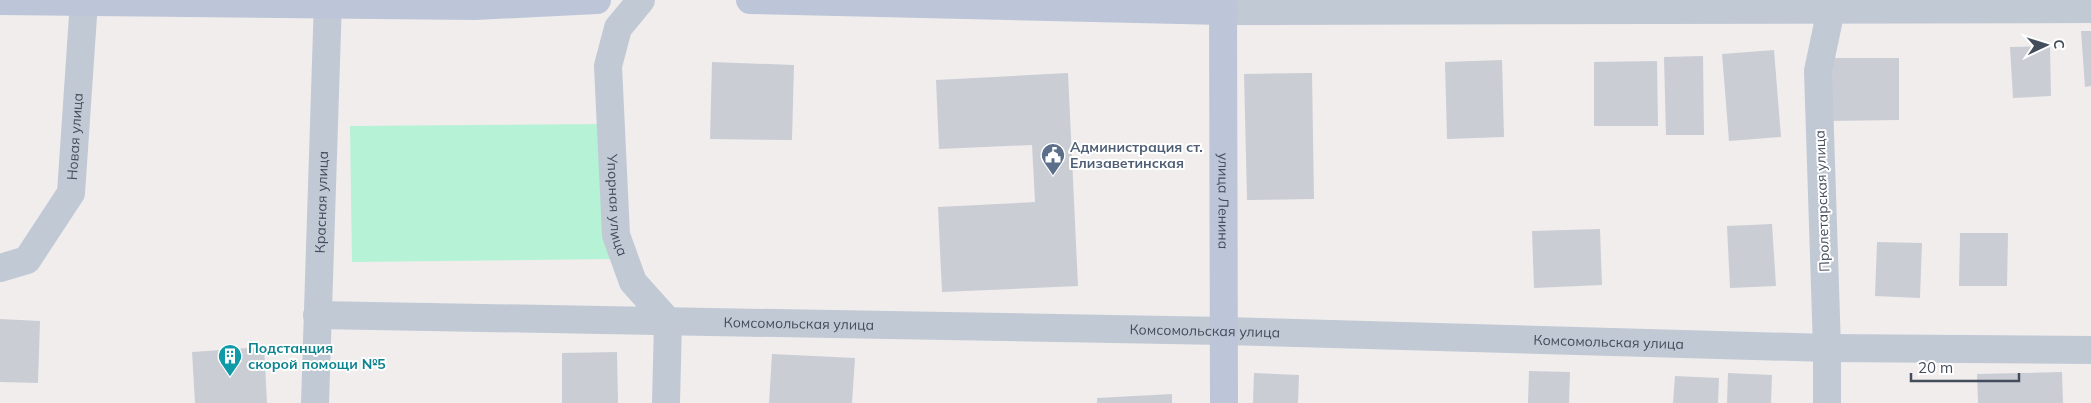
<svg xmlns="http://www.w3.org/2000/svg" width="2091" height="403" font-family="Mulish,sans-serif">
	<rect width="100%" height="100%" fill="#f0edec"/>
	<!-- green -->
	<path fill="#b6f2d5" d="M 609,124 L 610,259 L 352,262 L 350,126 Z"/>
	<!-- building -->
	<path fill="#cbcdd5" d="M 2081,31 L 2091,31 L 2091,86 L 2085,87 Z
		M 2050,46 L 2051,96 L 2013,98 L 2010,47 Z
		M 1774,50 L 1781,137 L 1729,141 L 1722,54 Z
		M 1703,56 L 1704,135 L 1666,135 L 1664,57 Z
		M 1828,58 L 1899,58 L 1899,120 L 1828,121 Z
		M 1502,60 L 1504,137 L 1447,139 L 1445,62 Z
		M 1657,61 L 1658,126 L 1594,126 L 1594,62 Z
		M 712,62 L 794,65 L 792,140 L 710,139 Z
		M 1068,73 L 1078,286 L 942,292 L 938,207 L 1035,202 L 1032,145 L 939,149 L 936,80 Z
		M 1312,73 L 1314,199 L 1247,200 L 1244,74 Z
		M 1772,224 L 1776,286 L 1730,288 L 1727,226 Z
		M 1600,229 L 1602,285 L 1534,288 L 1532,231 Z
		M 1960,233 L 2008,233 L 2007,286 L 1959,286 Z
		M 1877,242 L 1922,243 L 1920,298 L 1875,296 Z
		M 0,319 L 40,321 L 38,383 L 0,382 Z
		M 264,347 L 267,403 L 195,403 L 192,352 Z
		M 617,352 L 618,403 L 562,403 L 562,353 Z
		M 772,354 L 855,358 L 852,403 L 769,403 Z
		M 1529,371 L 1570,372 L 1569,403 L 1528,403 Z
		M 2062,372 L 2063,403 L 1978,403 L 1977,374 Z
		M 1254,373 L 1299,375 L 1298,403 L 1253,403 Z
		M 1728,373 L 1772,375 L 1771,403 L 1727,403 Z
		M 1675,376 L 1719,378 L 1718,403 L 1673,403 Z
		M 1172,394 L 1172,403 L 1097,403 L 1097,398 Z"/>
	<g fill="none" stroke-linecap="round" stroke-linejoin="round">
		<!-- street -->
		<g stroke="#c1c9d5" stroke-width="28">
			<path id="s1" d="M 641,0 L 618,28 L 608,66 L 616,235 L 633,282 L 668,321 L 666,403"/>
			<path d="M 1223,11 L 2091,9"/>
			<path id="s2" d="M 0,268 L 27,260 L 71,193 L 84,1"/>
			<path id="s3" d="M 317,315 L 1224,331 L 1827,348 L 2091,350"/>
			<path id="s4" d="M 315,403 L 328,0"/>
			<path d="M 1827,403 L 1827,348 L 1818,71 L 1833,0"/>
		</g>
		<!-- secondary -->
		<g stroke="#bdc6d8" stroke-width="28">
			<path d="M 750,0 L 1223,11"/>
			<path id="s5" d="M 1223,0 L 1224,403"/>
			<path d="M 0,1 L 475,6 L 597,0"/>
		</g>
	</g>
	<!-- icons -->
	<defs>
		<g id="civic-pin" transform="scale(1.25)"><path d="M0 17L-7.5 6A9.5 9.5 0 1 1 7.5 6Z" fill="#5c6f8a" stroke="#fff"/><path d="M-.6-6.5H3V-4.5H.6V-3L4-1V1h2V6H-6V1h2V-1L-.6-3ZM-1.2 2.5V6h2.4V2.5Z" fill="#fff"/></g>
		<g id="building-pin" transform="scale(1.25)"><path d="M0 17L-7.5 6A9.5 9.5 0 1 1 7.5 6Z" fill="#0f9aa8" stroke="#fff"/><path d="M-4-6H4V6H1V3H-1V6H-4ZM-2.5-4.3h1.7v1.8h-1.7ZM.8-4.3h1.7v1.8H.8ZM-2.5-1h1.7V.8h-1.7ZM.8-1h1.7V.8H.8Z" fill="#fff"/></g>
	</defs>
	<g fill-rule="evenodd">
		<use href="#civic-pin" x="1053" y="155"/>
		<use href="#building-pin" x="230" y="356"/>
	</g>
	<g text-anchor="middle" stroke-width="4" stroke-linejoin="round" paint-order="stroke">
		<!-- street labels -->
		<g font-size="14" fill="#434d5b" stroke="#fff">
			<text dy="5" stroke="none"><textPath href="#s2" startOffset="165">Новая улица</textPath></text>
			<text dy="5" stroke="none"><textPath href="#s4" startOffset="201">Красная улица</textPath></text>
			<text dy="5" stroke="none"><textPath href="#s5" startOffset="201">улица Ленина</textPath></text>
			<text transform="translate(1822 201) rotate(-92)" y="5">Пролетарская улица</text>
			<text dy="5" stroke="none"><textPath href="#s1" startOffset="215">Упорная улица</textPath></text>
			<text dy="5" stroke="none"><textPath href="#s3" startOffset="482">Комсомольская улица</textPath></text>
			<text dy="5" stroke="none"><textPath href="#s3" startOffset="888">Комсомольская улица</textPath></text>
			<text dy="5" stroke="none"><textPath href="#s3" startOffset="1292">Комсомольская улица</textPath></text>
		</g>
		<!-- service labels -->
		<g font-size="14" font-weight="bold" fill="#4e5e75" stroke="#fff" text-anchor="start">
			<text x="1070" y="152">Администрация ст.<tspan x="1070" dy="16">Елизаветинская</tspan></text>
		</g>
		<!-- culture labels -->
		<g font-size="14" font-weight="bold" fill="#0d838f" stroke="#fff" text-anchor="start">
			<text x="248" y="353">Подстанция<tspan x="248" dy="16">скорой помощи №5</tspan></text>
		</g>
	</g>
	<!-- north arrow -->
	<g transform="translate(2046 45) rotate(86)" stroke="#ffffff" stroke-width="4" paint-order="stroke">
	<path d="M0-4L9 19L0 12L-9 19Z" fill="#434d5b"/>
	<text y="-8" font-size="14" font-weight="bold" text-anchor="middle" fill="#434d5b">С</text>
	</g>
	<!-- scale -->
	<path d="M1911 373v8h108v-8" fill="none" stroke="#434d5b" stroke-width="2.5"/>
	<text x="1918" y="373" font-size="15" fill="#434d5b" stroke="#ffffff" stroke-width="4" paint-order="stroke">20 m</text>
</svg>
